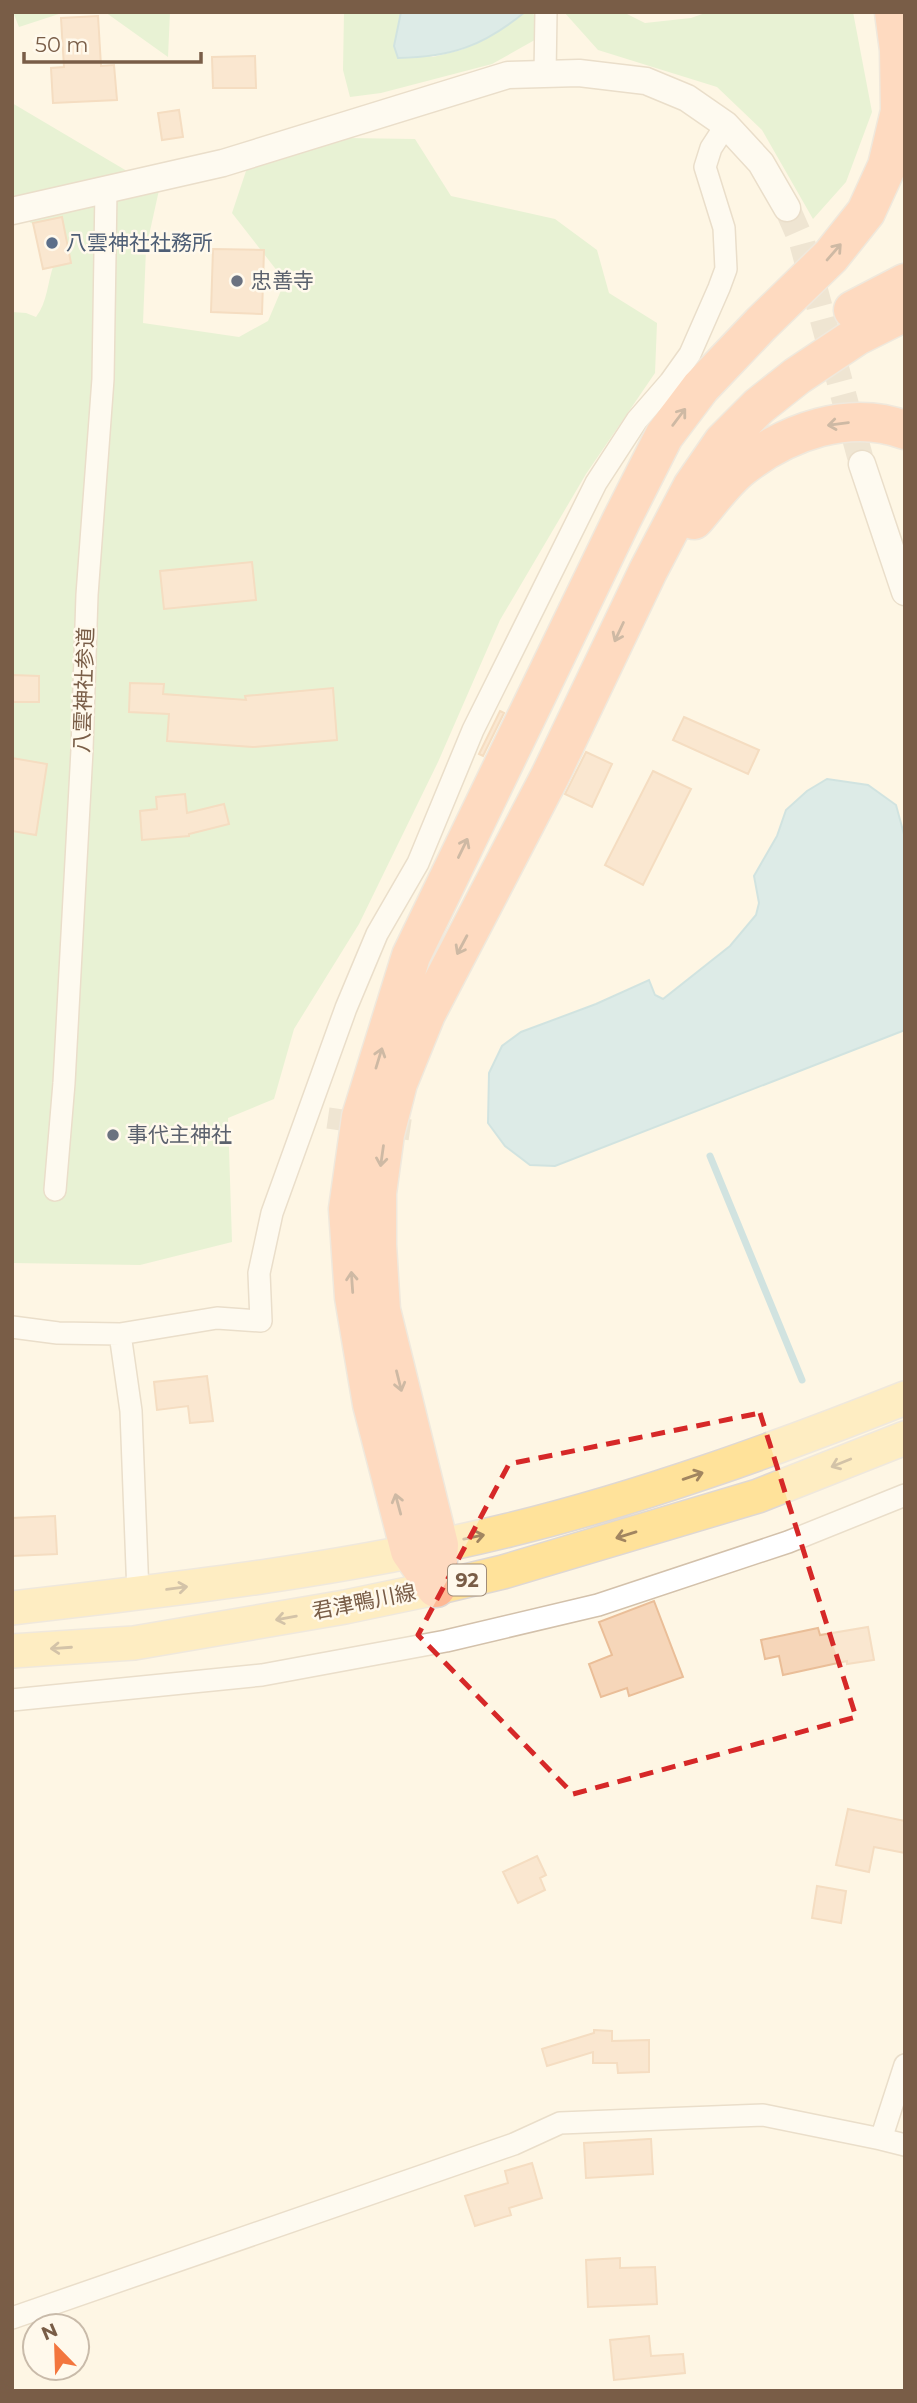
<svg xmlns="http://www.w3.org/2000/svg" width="917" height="2403" font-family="Montserrat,'Noto Sans JP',sans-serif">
	<rect width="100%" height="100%" fill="#fef6e4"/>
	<!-- green -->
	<path fill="#cfedc1" d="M 13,12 L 65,12 L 19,27 Z
		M 105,12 L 170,12 L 168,57 Z
		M 344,12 L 401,12 L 394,46 L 433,57 L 461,50 L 484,40 L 525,12 L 533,12 L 540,37 L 492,64 L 381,93 L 350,97 L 343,70 Z
		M 564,12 L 623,12 L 645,23 L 691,18 L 708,12 L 853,12 L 872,112 L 846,182 L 813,219 L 762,130 L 717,87 L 598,50 Z
		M 12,103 L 159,190 L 146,249 L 143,323 L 239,337 L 268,321 L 285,281 L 232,213 L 247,168 L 347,138 L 415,139 L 451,196 L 555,219 L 597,250 L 609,293 L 657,323 L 655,373 L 586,474 L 500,620 L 438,762 L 359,924 L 294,1029 L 274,1099 L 228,1118 L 232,1242 L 140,1265 L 12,1263 L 12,312 L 26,313 L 36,317 C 48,301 47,283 54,264 L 38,227 L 26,220 L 12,198 Z"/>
	<!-- water -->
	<path fill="#b6deea" stroke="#9ccddc" stroke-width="2" d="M 401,12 L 525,12 C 483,46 452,57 398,58 L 394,46 Z
		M 827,779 L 868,785 L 896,805 L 905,838 L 905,1030 L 555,1166 L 530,1165 L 505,1146 L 488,1123 L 489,1073 L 502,1046 L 521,1032 L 596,1004 L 649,980 L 655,995 L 663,999 L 730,946 L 756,915 L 759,903 L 754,876 L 777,836 L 786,810 L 807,791 Z"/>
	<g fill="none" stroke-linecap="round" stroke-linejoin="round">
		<!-- stream -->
		<path stroke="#9ccddc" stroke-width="7" d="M 710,1156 L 802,1380"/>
	</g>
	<!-- building -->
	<path fill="#f6d6b9" stroke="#eabe98" stroke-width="2" d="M 98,16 L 101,66 L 114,65 L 117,100 L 53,103 L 51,68 L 64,67 L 61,18 Z
		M 255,56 L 256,88 L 213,88 L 212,57 Z
		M 179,110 L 183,137 L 162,140 L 158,113 Z
		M 62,217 L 71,263 L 43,269 L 33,223 Z
		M 213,249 L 264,250 L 262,314 L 211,312 Z
		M 252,562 L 256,600 L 164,609 L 160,571 Z
		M 12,675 L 39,676 L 39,702 L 12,702 Z
		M 130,683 L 164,684 L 163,694 L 246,700 L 245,696 L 333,688 L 337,740 L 253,747 L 167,741 L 169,714 L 129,712 Z
		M 500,711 L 504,713 L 483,756 L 479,754 Z
		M 684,717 L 759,750 L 748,774 L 673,740 Z
		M 586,752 L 612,764 L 592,807 L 565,794 Z
		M 12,758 L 47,764 L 36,835 L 12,831 Z
		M 653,771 L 691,789 L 643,885 L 605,865 Z
		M 185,794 L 187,813 L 224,804 L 229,824 L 189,834 L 189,836 L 142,840 L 140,811 L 157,809 L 156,797 Z
		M 207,1376 L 213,1421 L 190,1423 L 188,1406 L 157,1410 L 154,1382 Z
		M 55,1516 L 57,1554 L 12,1556 L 12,1518 Z
		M 654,1601 L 683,1677 L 629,1696 L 627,1688 L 601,1697 L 589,1664 L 612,1655 L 599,1622 Z
		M 868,1627 L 874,1660 L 847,1664 L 847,1661 L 783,1675 L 779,1656 L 765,1659 L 761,1640 L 818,1628 L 820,1635 Z
		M 848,1809 L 905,1821 L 905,1853 L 874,1847 L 869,1872 L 836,1865 Z
		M 537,1856 L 546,1875 L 540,1878 L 545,1890 L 518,1903 L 503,1872 Z
		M 817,1886 L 846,1891 L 841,1923 L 812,1918 Z
		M 594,2030 L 612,2031 L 612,2041 L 649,2040 L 649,2072 L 618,2073 L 617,2063 L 593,2063 L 593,2052 L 547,2066 L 542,2049 L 594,2033 Z
		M 649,2139 L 651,2139 L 653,2174 L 586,2178 L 584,2143 Z
		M 532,2163 L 542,2198 L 509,2208 L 511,2215 L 475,2226 L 465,2196 L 508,2183 L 505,2171 Z
		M 620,2258 L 620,2268 L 655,2267 L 657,2304 L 588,2307 L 586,2260 Z
		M 649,2336 L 651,2356 L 683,2354 L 685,2373 L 614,2380 L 610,2340 Z"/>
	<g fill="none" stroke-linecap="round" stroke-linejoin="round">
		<!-- minor-tunnel -->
		<path stroke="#ddd0bd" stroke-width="21" stroke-dasharray="21 10" stroke-linecap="butt" d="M 328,1118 L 411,1130"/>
		<!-- tertiary-tunnel -->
		<path stroke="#ddd0bd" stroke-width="26" stroke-dasharray="26 13" stroke-linecap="butt" d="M 787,208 L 802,242 L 862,464"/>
		<!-- minor casing -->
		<g stroke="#d3c1ab" stroke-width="24">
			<path id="minor" d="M 545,74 L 546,12
				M 55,1190 L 64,1083 L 82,750 L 87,595 L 103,379 L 106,190
				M 12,1327 L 58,1333 L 120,1334 L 217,1318 L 261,1321 L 259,1273 L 272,1213 L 346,1008 L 377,934 L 418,863 L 473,730 L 596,483 L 637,420 L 670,382 L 690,354 L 719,288 L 726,269 L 724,228 L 705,167 L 711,148 L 726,125
				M 120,1334 L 131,1411 L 138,1594
				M 12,1700 L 262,1675 L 446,1641 L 598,1605 L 788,1542 L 905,1495
				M 881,2139 L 905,2065
				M 12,2318 L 514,2144 L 560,2123 L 763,2115 L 881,2139 L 905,2145"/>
		</g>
		<!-- tertiary casing -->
		<g stroke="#d3c1ab" stroke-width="29">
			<path id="tertiary" d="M 12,211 L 223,163 L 508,75 L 579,73 L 646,81 L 687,98 L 726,125 L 761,163 L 787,208
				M 862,464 L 905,592"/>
		</g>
		<!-- primary casing -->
		<g stroke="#dfd8d3" stroke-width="36">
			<path id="primary" d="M 12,1608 C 178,1589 346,1570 509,1530 C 644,1497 776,1449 905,1398
				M 12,1651 L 134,1643 L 345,1607 L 436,1588 L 503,1572 L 758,1496 L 905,1438"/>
		</g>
		<!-- motorway casing -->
		<g stroke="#dfd8d3" stroke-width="41">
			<path id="motorway" d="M 853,310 L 905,283
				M 694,520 C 709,503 724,481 742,467 C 787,432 849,409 905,430
				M 436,1588 L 410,1551 L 372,1404 L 354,1297 L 348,1209 L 361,1117 L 411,956 L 622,519 L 664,436 L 701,387 L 761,324 L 831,256 L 866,212 L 887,166 L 900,111 L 899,50 L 894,12
				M 436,1588 L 439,1545 L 381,1310 L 377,1245 L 377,1193 L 385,1134 L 398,1083 L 426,1014 L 550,776 L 648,571 L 692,487 L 723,442 L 759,406 L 797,376 L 857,336 L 905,312"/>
		</g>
		<!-- minor -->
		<use href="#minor" stroke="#fff" stroke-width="21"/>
		<!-- tertiary -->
		<use href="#tertiary" stroke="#fff" stroke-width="26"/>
		<!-- primary -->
		<use href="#primary" stroke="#ffe29a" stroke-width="33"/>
		<!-- motorway -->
		<use href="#motorway" stroke="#feb995" stroke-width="38"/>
	</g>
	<!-- one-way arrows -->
	<defs><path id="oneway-shaft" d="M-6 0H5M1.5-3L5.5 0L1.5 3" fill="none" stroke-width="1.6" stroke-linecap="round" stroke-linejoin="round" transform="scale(1.75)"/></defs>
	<g stroke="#946f57">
		<use href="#oneway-shaft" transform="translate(834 252) rotate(-49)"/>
		<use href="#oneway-shaft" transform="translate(679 417) rotate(-53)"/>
		<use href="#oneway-shaft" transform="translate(838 424) rotate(173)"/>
		<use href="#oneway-shaft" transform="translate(619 632) rotate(115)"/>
		<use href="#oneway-shaft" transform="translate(463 848) rotate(-64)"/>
		<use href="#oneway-shaft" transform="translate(462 945) rotate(118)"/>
		<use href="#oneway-shaft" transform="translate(379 1058) rotate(-73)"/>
		<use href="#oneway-shaft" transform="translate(382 1156) rotate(98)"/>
		<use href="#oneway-shaft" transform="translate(352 1282) rotate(-94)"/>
		<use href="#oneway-shaft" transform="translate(399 1381) rotate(76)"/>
		<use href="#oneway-shaft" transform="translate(398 1504) rotate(-105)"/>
	</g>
	<g stroke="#a18560">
		<use href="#oneway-shaft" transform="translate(841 1463) rotate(158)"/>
		<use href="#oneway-shaft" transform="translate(693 1476) rotate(-19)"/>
		<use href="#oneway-shaft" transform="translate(626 1535) rotate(163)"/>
		<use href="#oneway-shaft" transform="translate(474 1537) rotate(-12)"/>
		<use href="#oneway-shaft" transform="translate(177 1588) rotate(-8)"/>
		<use href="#oneway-shaft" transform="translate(286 1618) rotate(170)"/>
		<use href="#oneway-shaft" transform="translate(61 1648) rotate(176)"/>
	</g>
	<!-- marked area -->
	<path d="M0 0H917V2403H0ZM 760,1413 L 856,1717 L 573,1794 L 418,1635 L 509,1464 Z" fill="#fef6e4" fill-opacity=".55" fill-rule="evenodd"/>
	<path fill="none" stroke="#d62828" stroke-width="5" stroke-dasharray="14 9" stroke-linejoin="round" d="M 760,1413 L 856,1717 L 573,1794 L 418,1635 L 509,1464 Z"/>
	<!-- markers -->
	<circle fill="#5c6f8a" stroke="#fff9ec" stroke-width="2.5" cx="52" cy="243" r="7"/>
	<g fill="#6b7280" stroke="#fff9ec" stroke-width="2.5">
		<circle cx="237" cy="281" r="7"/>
		<circle cx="113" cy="1135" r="7"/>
	</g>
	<g text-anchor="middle" stroke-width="5" stroke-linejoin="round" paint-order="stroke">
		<!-- shield labels -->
		<rect fill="#fff9ec" stroke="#a18c78" stroke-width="2" x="448" y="1564.5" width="38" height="31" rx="5"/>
		<g font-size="19" font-weight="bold" fill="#795d47">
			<text x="467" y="1587">92</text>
		</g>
		<!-- service labels -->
		<g font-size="21" fill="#4e5e75" stroke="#fff9ec" text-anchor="start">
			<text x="66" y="250">八雲神社社務所</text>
		</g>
		<!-- worship labels -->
		<g font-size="21" fill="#5b616d" stroke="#fff9ec" text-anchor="start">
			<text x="251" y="288">忠善寺</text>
			<text x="127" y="1142">事代主神社</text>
		</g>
		<!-- street labels -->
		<g font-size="21" fill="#795d47" stroke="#fff9ec">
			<text transform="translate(84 690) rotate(-88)" y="7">八雲神社参道</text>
			<text transform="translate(364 1602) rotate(-11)" y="7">君津鴨川線</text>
		</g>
	</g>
	<!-- border -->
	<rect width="917" height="2403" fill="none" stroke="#795d47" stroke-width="28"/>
	<!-- north arrow -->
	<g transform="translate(56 2347) rotate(337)"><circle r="33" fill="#fff9ec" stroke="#c9bbaa" stroke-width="2"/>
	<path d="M0-5L12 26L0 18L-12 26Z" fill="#f3763e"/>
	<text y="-10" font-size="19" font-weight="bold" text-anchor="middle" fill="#795d47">N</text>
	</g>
	<!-- scale -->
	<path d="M24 52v10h177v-10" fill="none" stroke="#795d47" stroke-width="3.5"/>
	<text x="35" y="52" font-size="21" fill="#795d47" stroke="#fff9ec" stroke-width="5" paint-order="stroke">50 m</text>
</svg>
